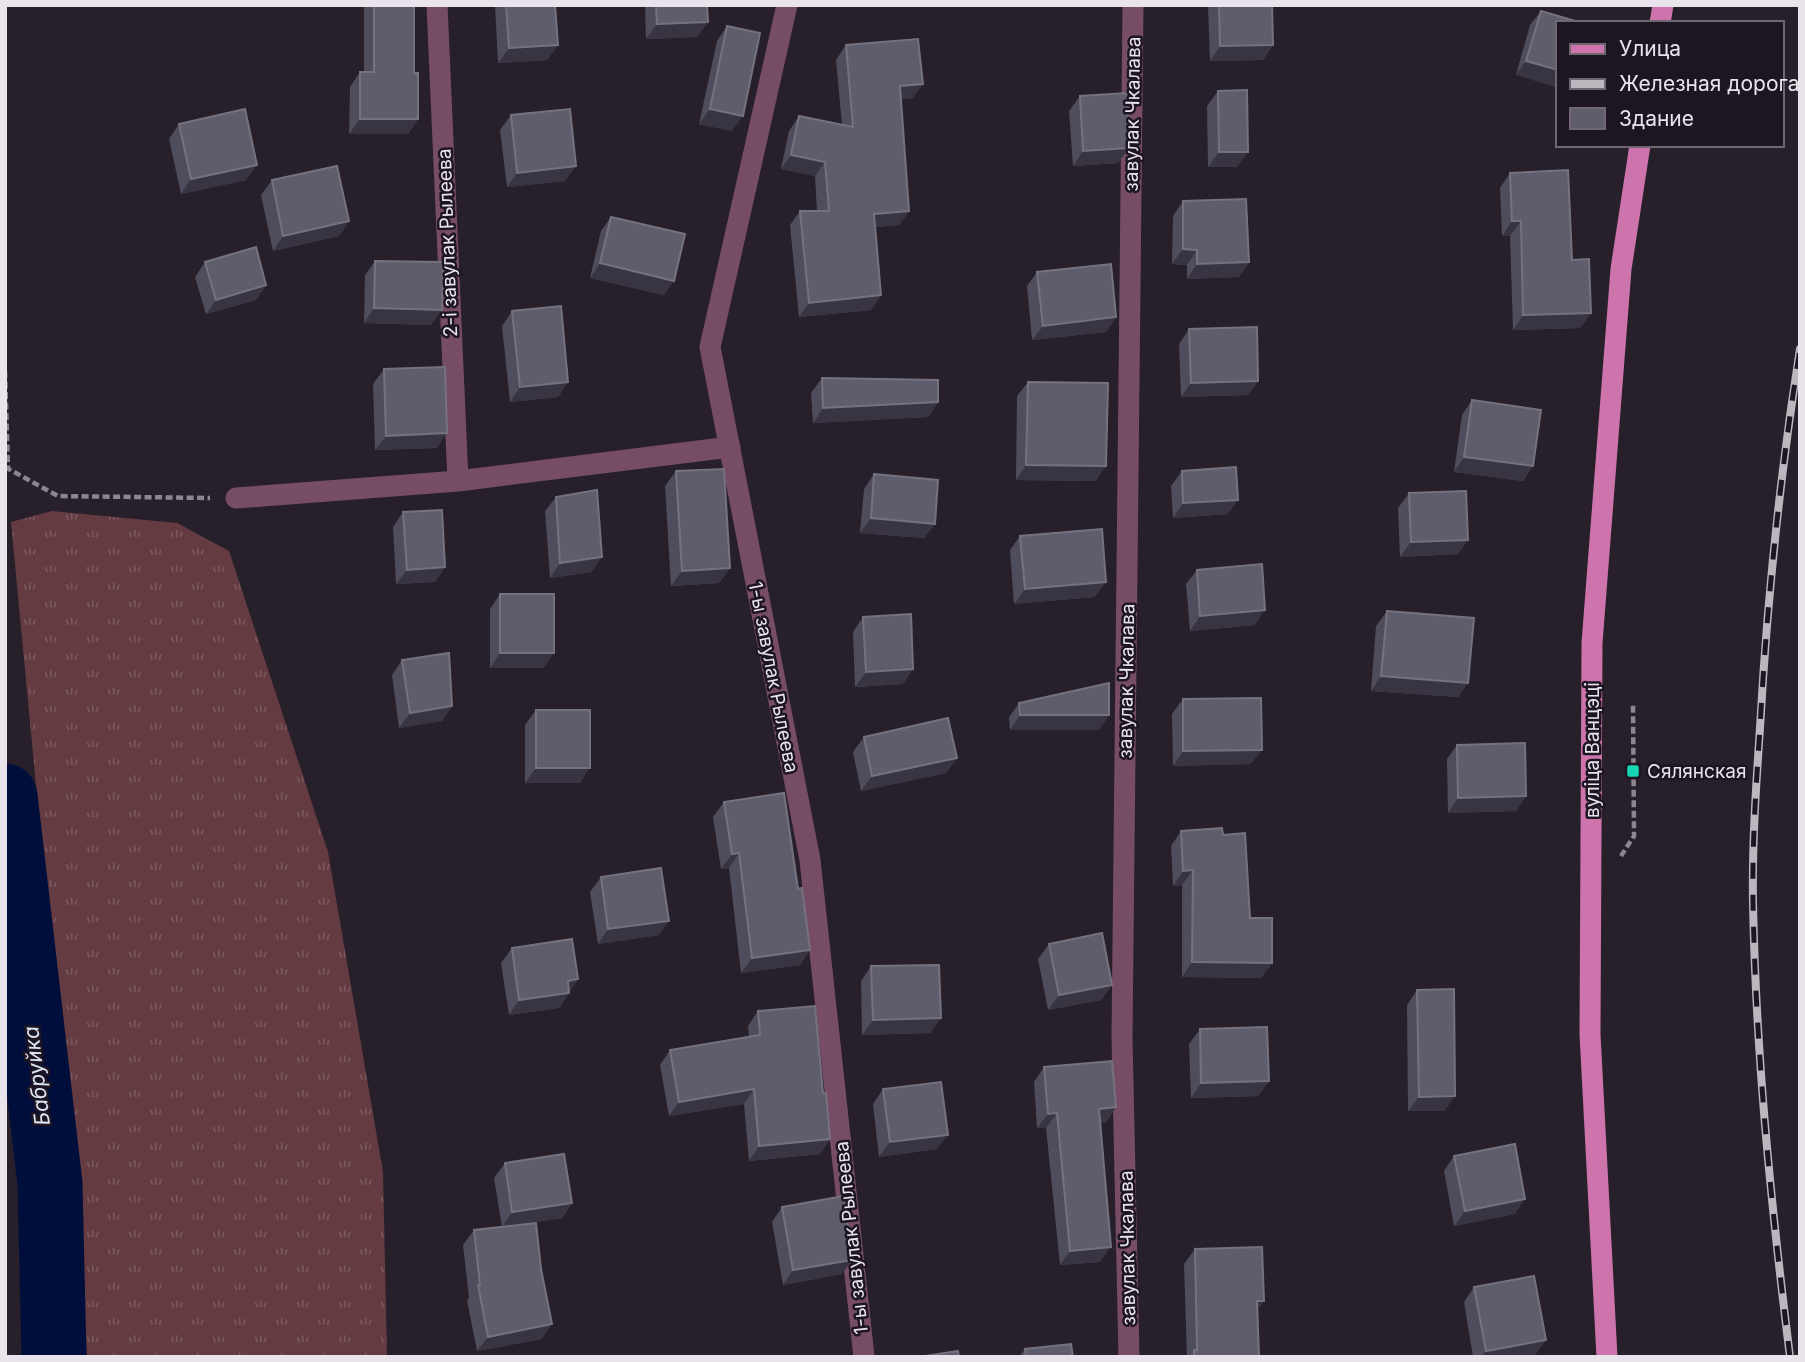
<svg xmlns="http://www.w3.org/2000/svg" width="1805" height="1362" font-family="Inter,sans-serif">
	<defs>
		<pattern id="grass-tufts" width="24" height="20" patternUnits="userSpaceOnUse" patternTransform="scale(1.75)"><rect width="24" height="20" fill="#633b41"/><path d="M3 7l-1-3M5 7V3M7 7l1-3M15 17l-1-3M17 17v-4M19 17l1-3" fill="none" stroke="#79575d"/></pattern>
	</defs>
	<rect width="100%" height="100%" fill="#271f2a"/>
	<!-- grass -->
	<path fill="url(#grass-tufts)" d="M 52,511 L 177,523 L 229,551 L 328,852 L 383,1172 L 387,1357 L 87,1357 L 80,1249 L 11,522 Z"/>
	<g fill="none" stroke-linecap="round" stroke-linejoin="round">
		<!-- river -->
		<path stroke="#000e3b" stroke-width="65" d="M 5,796 L 50,1184 L 54,1357"/>
		<!-- path -->
		<path stroke="#8d8690" stroke-width="4.5" stroke-dasharray="7 3.5" stroke-linecap="butt" d="M 5,371 L 8,467
			M 5,467 L 58,496 L 210,498
			M 1621,856 L 1634,836 L 1633,704"/>
		<!-- street -->
		<path stroke="#774d66" stroke-width="21" d="M 437,5 L 458,481
			M 787,5 L 710,347 L 810,860 L 864,1357
			M 236,498 L 458,481 L 730,447
			M 1129,1357 L 1122,1038 L 1133,5"/>
		<!-- primary -->
		<path stroke="#cc74ab" stroke-width="21" d="M 1660,23 L 1663,5
			M 1607,1357 L 1590,1034 L 1592,643 L 1621,269 L 1640,145"/>
		<!-- rail casing -->
		<g stroke="#bcb6bf" stroke-width="8">
			<path id="rail" d="M 1790,1357 C 1771,1205 1756,1056 1753,903 C 1752,845 1756,786 1760,728 C 1767,601 1780,475 1800,349"/>
		</g>
		<!-- rail -->
		<use href="#rail" stroke="#1d1521" stroke-width="5" stroke-dasharray="16" stroke-linecap="butt"/>
	</g>
	<!-- wall -->
	<path fill="#4f4d5c" d="M 364,5 L 414,5 L 414,73 L 418,119 L 408,134 L 349,134 L 350,87 L 360,72 L 364,72 Z
		M 495,5 L 555,5 L 558,45 L 547,60 L 498,63 Z
		M 645,5 L 707,5 L 708,22 L 697,37 L 646,39 Z
		M 1208,5 L 1272,5 L 1273,45 L 1263,60 L 1210,61 Z
		M 1541,11 L 1582,23 L 1516,75 L 1530,25 Z
		M 727,26 L 732,131 L 699,124 L 717,41 Z
		M 846,45 L 913,98 L 901,99 L 909,211 L 899,225 L 875,227 L 881,295 L 871,310 L 799,317 L 790,225 L 800,211 L 817,211 L 815,176 L 781,169 L 789,131 L 799,116 L 842,125 L 836,60 Z
		M 1218,91 L 1237,167 L 1208,167 L 1207,106 Z
		M 1080,96 L 1129,148 L 1118,163 L 1073,166 L 1069,111 Z
		M 511,115 L 565,181 L 507,187 L 500,130 Z
		M 179,124 L 246,180 L 181,194 L 169,139 Z
		M 1510,173 L 1572,260 L 1591,313 L 1580,328 L 1513,330 L 1510,236 L 1502,236 L 1500,188 Z
		M 272,180 L 349,221 L 339,236 L 273,251 L 261,195 Z
		M 1183,201 L 1249,262 L 1239,277 L 1187,279 L 1187,265 L 1172,264 L 1173,216 Z
		M 611,217 L 664,295 L 590,278 L 601,231 Z
		M 375,261 L 431,325 L 364,323 L 365,275 Z
		M 205,262 L 266,285 L 256,300 L 206,314 L 195,277 Z
		M 1037,272 L 1116,317 L 1106,332 L 1032,340 L 1027,286 Z
		M 512,311 L 568,382 L 558,397 L 510,402 L 502,326 Z
		M 1189,329 L 1258,381 L 1248,395 L 1181,397 L 1179,344 Z
		M 384,369 L 437,448 L 375,450 L 373,384 Z
		M 822,378 L 938,402 L 928,417 L 813,423 L 811,393 Z
		M 1028,382 L 1096,481 L 1016,480 L 1017,396 Z
		M 1472,400 L 1533,466 L 1523,481 L 1454,472 L 1462,415 Z
		M 676,471 L 730,568 L 719,583 L 671,586 L 665,486 Z
		M 1182,471 L 1228,514 L 1173,518 L 1171,486 Z
		M 874,474 L 935,524 L 924,538 L 860,533 L 864,489 Z
		M 1409,493 L 1468,540 L 1458,554 L 1400,557 L 1398,508 Z
		M 556,497 L 592,572 L 550,578 L 545,511 Z
		M 403,512 L 445,567 L 435,582 L 396,584 L 393,527 Z
		M 1020,536 L 1095,597 L 1014,604 L 1010,550 Z
		M 1197,570 L 1255,625 L 1190,631 L 1186,584 Z
		M 500,594 L 544,668 L 490,668 L 490,609 Z
		M 1387,611 L 1468,683 L 1458,697 L 1371,691 L 1376,626 Z
		M 863,617 L 913,669 L 903,684 L 855,687 L 853,632 Z
		M 402,660 L 452,706 L 442,721 L 399,728 L 392,675 Z
		M 1183,699 L 1251,764 L 1173,766 L 1172,714 Z
		M 1019,703 L 1109,715 L 1099,730 L 1010,730 L 1009,717 Z
		M 536,710 L 580,783 L 525,783 L 525,725 Z
		M 864,737 L 957,758 L 946,773 L 861,791 L 853,752 Z
		M 1457,745 L 1526,796 L 1516,811 L 1448,813 L 1447,759 Z
		M 724,802 L 798,889 L 810,950 L 800,965 L 741,973 L 729,868 L 721,869 L 713,817 Z
		M 1181,831 L 1223,835 L 1250,918 L 1272,963 L 1261,978 L 1182,977 L 1182,885 L 1173,886 L 1171,846 Z
		M 601,877 L 659,935 L 598,944 L 590,892 Z
		M 1049,944 L 1112,985 L 1101,1000 L 1048,1010 L 1038,959 Z
		M 512,948 L 578,979 L 559,1008 L 509,1015 L 501,963 Z
		M 871,966 L 941,1018 L 930,1033 L 862,1035 L 861,981 Z
		M 1417,990 L 1445,1111 L 1408,1111 L 1407,1005 Z
		M 758,1011 L 823,1093 L 830,1139 L 820,1154 L 749,1161 L 744,1104 L 669,1116 L 660,1065 L 670,1050 L 749,1037 L 748,1026 Z
		M 1200,1029 L 1269,1081 L 1258,1096 L 1191,1098 L 1189,1044 Z
		M 1044,1067 L 1116,1107 L 1106,1122 L 1100,1123 L 1100,1262 L 1060,1265 L 1046,1128 L 1037,1128 L 1034,1082 Z
		M 883,1089 L 937,1149 L 879,1157 L 873,1104 Z
		M 1454,1156 L 1515,1214 L 1454,1226 L 1444,1171 Z
		M 505,1163 L 572,1203 L 562,1218 L 508,1226 L 542,1339 L 477,1351 L 467,1300 L 469,1298 L 463,1245 L 474,1230 L 502,1227 L 494,1178 Z
		M 782,1207 L 842,1274 L 783,1285 L 772,1222 Z
		M 1195,1249 L 1264,1301 L 1258,1309 L 1259,1357 L 1187,1357 L 1184,1264 Z
		M 1474,1287 L 1546,1340 L 1535,1355 L 1526,1357 L 1473,1357 L 1464,1302 Z
		M 1025,1349 L 1073,1357 L 1019,1357 Z"/>
	<!-- shaded-wall -->
	<path fill="#383441" d="M 708,22 L 697,37 L 646,39 L 657,24 Z
		M 558,45 L 547,60 L 498,63 L 509,48 Z
		M 1273,45 L 1263,60 L 1210,61 L 1220,46 Z
		M 1526,61 L 1558,70 L 1558,88 L 1516,75 Z
		M 923,84 L 913,98 L 890,101 L 900,86 Z
		M 710,109 L 743,116 L 732,131 L 699,124 Z
		M 360,119 L 418,119 L 408,134 L 349,134 Z
		M 1129,148 L 1118,163 L 1073,166 L 1083,151 Z
		M 1219,152 L 1248,152 L 1237,167 L 1208,167 Z
		M 791,155 L 825,162 L 815,176 L 781,169 Z
		M 257,165 L 246,180 L 181,194 L 191,179 Z
		M 576,166 L 565,181 L 507,187 L 517,173 Z
		M 909,211 L 899,225 L 864,228 L 874,214 Z
		M 349,221 L 339,236 L 273,251 L 283,236 Z
		M 1512,221 L 1521,221 L 1510,236 L 1502,236 Z
		M 1183,249 L 1197,250 L 1187,265 L 1172,264 Z
		M 1249,262 L 1239,277 L 1187,279 L 1197,264 Z
		M 600,263 L 674,281 L 664,295 L 590,278 Z
		M 266,285 L 256,300 L 206,314 L 216,300 Z
		M 881,295 L 871,310 L 799,317 L 809,303 Z
		M 374,308 L 442,310 L 431,325 L 364,323 Z
		M 1591,313 L 1580,328 L 1513,330 L 1523,315 Z
		M 1116,317 L 1106,332 L 1032,340 L 1043,326 Z
		M 1258,381 L 1248,395 L 1181,397 L 1191,383 Z
		M 568,382 L 558,397 L 510,402 L 520,387 Z
		M 938,402 L 928,417 L 813,423 L 823,408 Z
		M 447,433 L 437,448 L 375,450 L 386,436 Z
		M 1464,457 L 1533,466 L 1523,481 L 1454,472 Z
		M 1026,465 L 1106,466 L 1096,481 L 1016,480 Z
		M 1238,500 L 1228,514 L 1173,518 L 1183,503 Z
		M 871,518 L 935,524 L 924,538 L 860,533 Z
		M 1468,540 L 1458,554 L 1400,557 L 1411,542 Z
		M 602,557 L 592,572 L 550,578 L 560,563 Z
		M 445,567 L 435,582 L 396,584 L 407,570 Z
		M 730,568 L 719,583 L 671,586 L 682,571 Z
		M 1106,582 L 1095,597 L 1014,604 L 1025,589 Z
		M 1265,610 L 1255,625 L 1190,631 L 1200,616 Z
		M 500,653 L 554,653 L 544,668 L 490,668 Z
		M 913,669 L 903,684 L 855,687 L 866,672 Z
		M 1381,676 L 1468,683 L 1458,697 L 1371,691 Z
		M 452,706 L 442,721 L 399,728 L 410,713 Z
		M 1020,715 L 1109,715 L 1099,730 L 1010,730 Z
		M 1262,750 L 1251,764 L 1173,766 L 1183,751 Z
		M 957,758 L 946,773 L 861,791 L 872,776 Z
		M 536,768 L 590,768 L 580,783 L 525,783 Z
		M 1526,796 L 1516,811 L 1448,813 L 1458,798 Z
		M 739,853 L 729,868 L 721,869 L 732,854 Z
		M 1193,870 L 1182,885 L 1173,886 L 1183,871 Z
		M 669,921 L 659,935 L 598,944 L 608,929 Z
		M 810,950 L 800,965 L 741,973 L 752,958 Z
		M 1192,962 L 1272,963 L 1261,978 L 1182,977 Z
		M 578,979 L 559,1008 L 509,1015 L 519,1000 L 568,981 Z
		M 1112,985 L 1101,1000 L 1048,1010 L 1059,995 Z
		M 941,1018 L 930,1033 L 862,1035 L 873,1020 Z
		M 1269,1081 L 1258,1096 L 1191,1098 L 1201,1083 Z
		M 754,1089 L 744,1104 L 669,1116 L 679,1102 Z
		M 1455,1096 L 1445,1111 L 1408,1111 L 1419,1097 Z
		M 1116,1107 L 1106,1122 L 1088,1124 L 1099,1109 Z
		M 1057,1113 L 1046,1128 L 1037,1128 L 1048,1114 Z
		M 948,1135 L 937,1149 L 879,1157 L 890,1142 Z
		M 830,1139 L 820,1154 L 749,1161 L 759,1146 Z
		M 1525,1199 L 1515,1214 L 1454,1226 L 1465,1211 Z
		M 572,1203 L 562,1218 L 502,1227 L 512,1212 Z
		M 1111,1247 L 1100,1262 L 1060,1265 L 1070,1251 Z
		M 852,1260 L 842,1274 L 783,1285 L 793,1270 Z
		M 1257,1301 L 1264,1301 L 1253,1315 Z
		M 552,1324 L 542,1339 L 477,1351 L 488,1337 Z
		M 1546,1340 L 1535,1355 L 1526,1357 L 1482,1357 L 1486,1351 Z"/>
	<!-- building -->
	<path fill="#5f5d6b" stroke="#75727f" stroke-width="2" d="M 374,5 L 414,5 L 414,73 L 418,73 L 418,119 L 360,119 L 360,72 L 374,72 Z
		M 506,5 L 555,5 L 558,45 L 509,48 Z
		M 656,5 L 707,5 L 708,22 L 657,24 Z
		M 1219,5 L 1272,5 L 1273,45 L 1220,46 Z
		M 1541,11 L 1582,23 L 1558,23 L 1558,70 L 1526,61 Z
		M 727,26 L 760,33 L 743,116 L 710,109 Z
		M 918,39 L 923,84 L 900,86 L 909,211 L 874,214 L 881,295 L 809,303 L 800,211 L 829,211 L 825,162 L 791,155 L 799,116 L 853,127 L 846,45 Z
		M 1247,90 L 1248,152 L 1219,152 L 1218,91 Z
		M 1127,93 L 1129,148 L 1083,151 L 1080,96 Z
		M 245,109 L 257,165 L 191,179 L 179,124 Z
		M 570,109 L 576,166 L 517,173 L 511,115 Z
		M 337,166 L 349,221 L 283,236 L 272,180 Z
		M 1568,170 L 1572,260 L 1589,259 L 1591,313 L 1523,315 L 1521,221 L 1512,221 L 1510,173 Z
		M 1246,199 L 1249,262 L 1197,264 L 1197,250 L 1183,249 L 1183,201 Z
		M 611,217 L 685,234 L 674,281 L 600,263 Z
		M 256,247 L 266,285 L 216,300 L 205,262 Z
		M 375,261 L 443,262 L 442,310 L 374,308 Z
		M 1111,264 L 1116,317 L 1043,326 L 1037,272 Z
		M 561,306 L 568,382 L 520,387 L 512,311 Z
		M 1257,327 L 1258,381 L 1191,383 L 1189,329 Z
		M 445,367 L 447,433 L 386,436 L 384,369 Z
		M 822,378 L 938,380 L 938,402 L 823,408 Z
		M 1028,382 L 1108,383 L 1106,466 L 1026,465 Z
		M 1472,400 L 1541,410 L 1533,466 L 1464,457 Z
		M 1236,467 L 1238,500 L 1183,503 L 1182,471 Z
		M 724,469 L 730,568 L 682,571 L 676,471 Z
		M 874,474 L 938,480 L 935,524 L 871,518 Z
		M 597,490 L 602,557 L 560,563 L 556,497 Z
		M 1466,491 L 1468,540 L 1411,542 L 1409,493 Z
		M 442,510 L 445,567 L 407,570 L 403,512 Z
		M 1102,529 L 1106,582 L 1025,589 L 1020,536 Z
		M 1262,564 L 1265,610 L 1200,616 L 1197,570 Z
		M 500,594 L 554,594 L 554,653 L 500,653 Z
		M 1387,611 L 1474,618 L 1468,683 L 1381,676 Z
		M 911,614 L 913,669 L 866,672 L 863,617 Z
		M 449,653 L 452,706 L 410,713 L 402,660 Z
		M 1109,683 L 1109,715 L 1020,715 L 1019,703 Z
		M 1261,698 L 1262,750 L 1183,751 L 1183,699 Z
		M 536,710 L 590,710 L 590,768 L 536,768 Z
		M 948,718 L 957,758 L 872,776 L 864,737 Z
		M 1525,743 L 1526,796 L 1458,798 L 1457,745 Z
		M 784,793 L 798,889 L 802,888 L 810,950 L 752,958 L 739,853 L 732,854 L 724,802 Z
		M 1222,828 L 1223,835 L 1245,833 L 1250,918 L 1272,918 L 1272,963 L 1192,962 L 1193,870 L 1183,871 L 1181,831 Z
		M 661,868 L 669,921 L 608,929 L 601,877 Z
		M 1102,933 L 1112,985 L 1059,995 L 1049,944 Z
		M 572,939 L 578,979 L 568,981 L 569,993 L 519,1000 L 512,948 Z
		M 939,965 L 941,1018 L 873,1020 L 871,966 Z
		M 1454,989 L 1455,1096 L 1419,1097 L 1417,990 Z
		M 815,1006 L 823,1093 L 826,1093 L 830,1139 L 759,1146 L 754,1089 L 679,1102 L 670,1050 L 760,1035 L 758,1011 Z
		M 1267,1027 L 1269,1081 L 1201,1083 L 1200,1029 Z
		M 1112,1061 L 1116,1107 L 1099,1109 L 1111,1247 L 1070,1251 L 1057,1113 L 1048,1114 L 1044,1067 Z
		M 941,1082 L 948,1135 L 890,1142 L 883,1089 Z
		M 1515,1144 L 1525,1199 L 1465,1211 L 1454,1156 Z
		M 564,1154 L 572,1203 L 512,1212 L 505,1163 Z
		M 844,1196 L 852,1260 L 793,1270 L 782,1207 Z
		M 536,1223 L 541,1269 L 552,1324 L 488,1337 L 478,1285 L 480,1285 L 474,1230 Z
		M 1262,1247 L 1264,1301 L 1257,1301 L 1259,1357 L 1194,1357 L 1194,1350 L 1197,1350 L 1195,1249 Z
		M 1534,1276 L 1546,1340 L 1486,1351 L 1474,1287 Z
		M 1071,1344 L 1073,1357 L 1026,1357 L 1025,1349 Z
		M 958,1351 L 959,1357 L 919,1357 Z"/>
	<!-- markers -->
	<rect fill="#17d5b2" stroke="#1d1521" stroke-width="2.5" x="1626" y="764" width="14" height="14" rx="3.5"/>
	<g text-anchor="middle" stroke-width="5" stroke-linejoin="round" paint-order="stroke">
		<!-- street labels -->
		<g font-size="19" fill="#e9e3eb" stroke="#1d1521">
			<text transform="translate(1132 114) rotate(-89)" y="7">завулак Чкалава</text>
			<text transform="translate(447 243) rotate(-92)" y="7">2-і завулак Рылеева</text>
			<text transform="translate(774 677) rotate(79)" y="7">1-ы завулак Рылеева</text>
			<text transform="translate(1126 681) rotate(-89)" y="7">завулак Чкалава</text>
			<text transform="translate(1592 750) rotate(-90)" y="7">вуліца Ванцэці</text>
			<text transform="translate(851 1238) rotate(-96)" y="7">1-ы завулак Рылеева</text>
			<text transform="translate(1127 1248) rotate(-91)" y="7">завулак Чкалава</text>
		</g>
		<!-- poi labels -->
		<g font-size="19" fill="#e9e3eb" stroke="#1d1521" text-anchor="start">
			<text x="1647" y="778">Сялянская</text>
		</g>
		<!-- water labels -->
		<g font-size="21" font-style="italic" fill="#dbe5f5" stroke="#1d1521">
			<text transform="translate(37 1076) rotate(-97)" y="7">Бабруйка</text>
		</g>
	</g>
	<!-- border -->
	<rect width="1805" height="1362" fill="none" stroke="#e9e3eb" stroke-width="14"/>
	<!-- legend -->
	<rect x="1556" y="21" width="228" height="126" fill="#1d1521" stroke="#6f6772" stroke-width="2"/>
	<rect x="1570" y="44" width="35" height="10" fill="#cc74ab" stroke="#6f6772" stroke-width="2"/>
	<text x="1619" y="56" font-size="21" fill="#e9e3eb">Улица</text>
	<rect x="1570" y="79" width="35" height="10" fill="#bcb6bf" stroke="#6f6772" stroke-width="2"/>
	<text x="1619" y="91" font-size="21" fill="#e9e3eb">Железная дорога</text>
	<rect x="1570" y="108" width="35" height="21" fill="#5f5d6b" stroke="#6f6772" stroke-width="2"/>
	<text x="1619" y="126" font-size="21" fill="#e9e3eb">Здание</text>
</svg>
